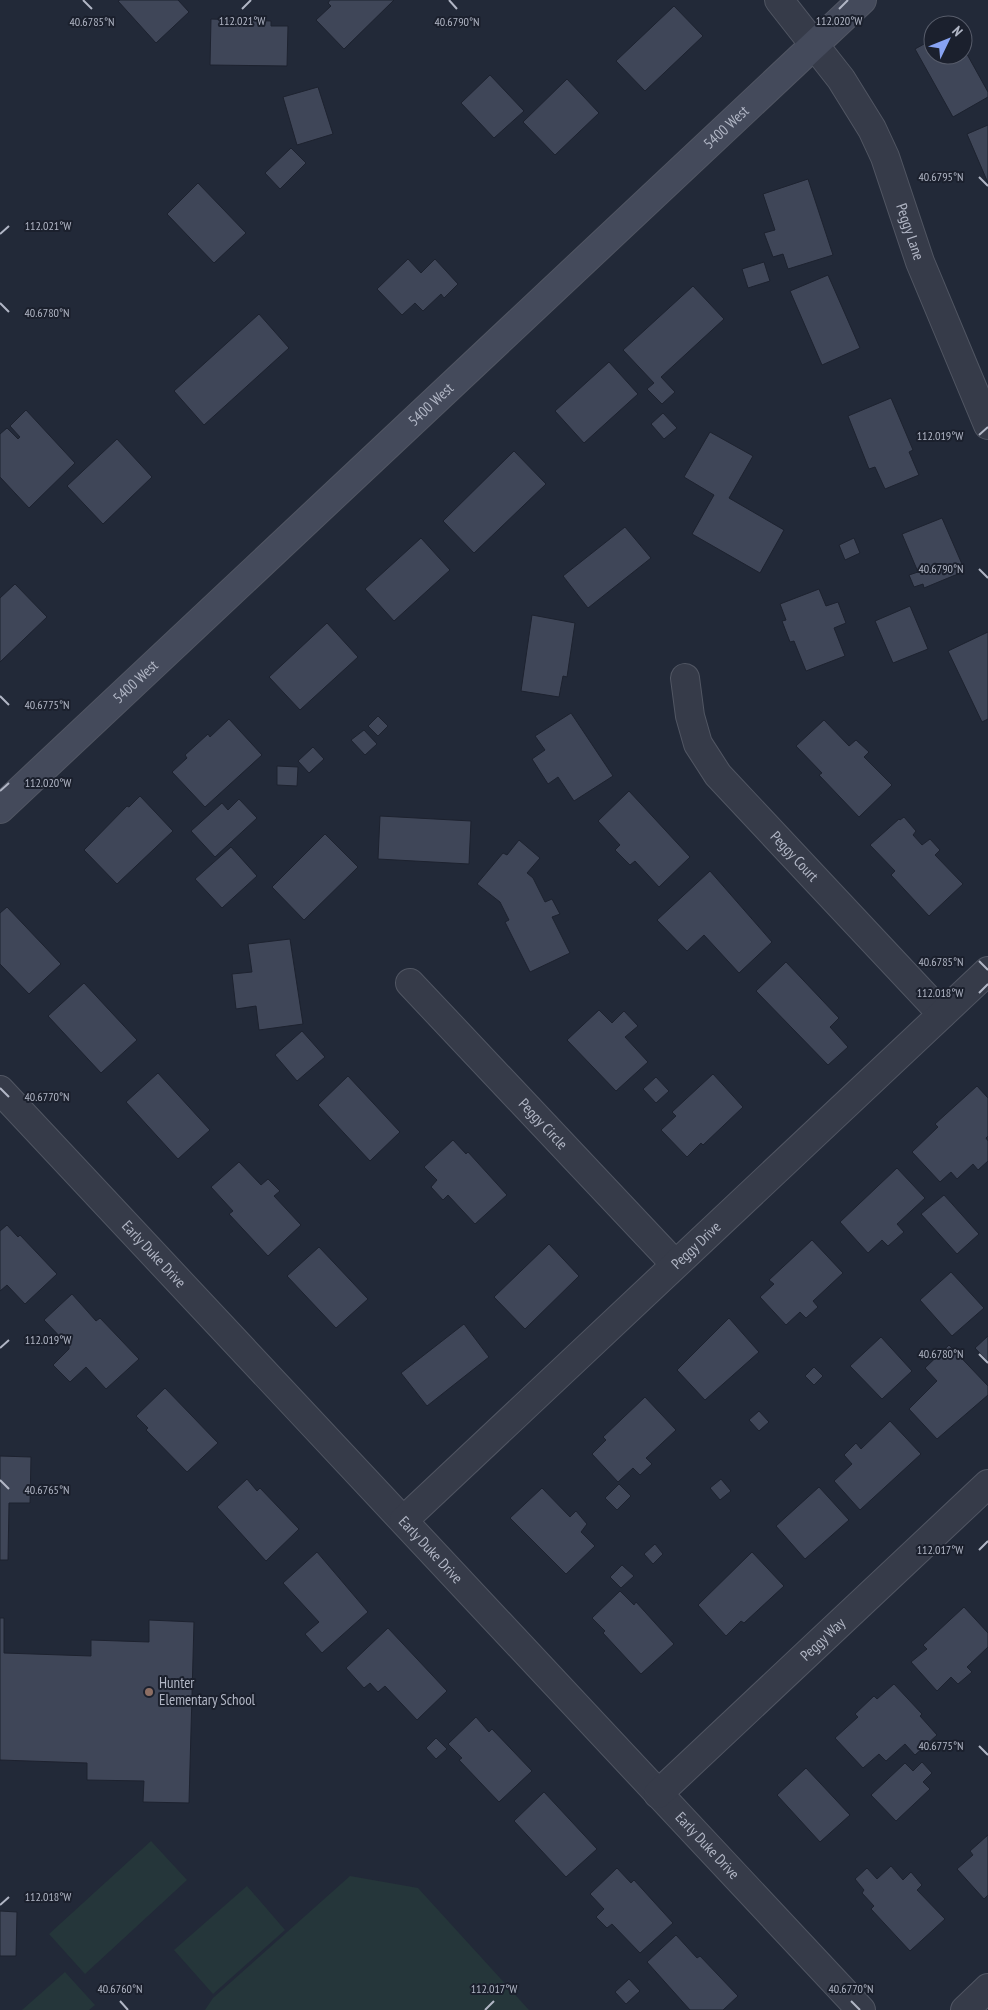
<svg xmlns="http://www.w3.org/2000/svg" width="988" height="2010" font-family="'PT Sans Narrow',sans-serif">
	<rect width="100%" height="100%" fill="#222938"/>
	<!-- green -->
	<path fill="#25363a" d="M 151,1841 L 187,1880 L 85,1974 L 49,1934 Z
		M 350,1876 L 418,1888 L 529,2010 L 205,2010 L 213,1998 Z
		M 247,1886 L 285,1930 L 213,1994 L 174,1950 Z
		M 65,1972 L 95,2005 L 89,2010 L 22,2010 Z"/>
	<!-- building -->
	<path fill="#3f4658" stroke="#1d222f" d="M 120,0 L 178,0 L 189,12 L 156,43 L 118,1 Z
		M 330,0 L 394,0 L 344,49 L 316,20 L 331,6 L 328,3 Z
		M 674,6 L 703,36 L 645,91 L 616,61 Z
		M 211,19 L 271,21 L 271,26 L 288,26 L 287,66 L 210,65 Z
		M 933,39 L 933,55 L 963,55 L 963,47 L 988,92 L 988,97 L 953,117 L 915,49 Z
		M 490,75 L 524,111 L 494,138 L 461,103 Z
		M 567,79 L 599,113 L 555,155 L 523,122 Z
		M 318,87 L 333,134 L 297,145 L 283,97 Z
		M 988,125 L 988,183 L 967,134 Z
		M 291,148 L 306,163 L 280,189 L 265,173 Z
		M 808,179 L 833,255 L 788,269 L 783,254 L 773,257 L 764,233 L 775,230 L 763,194 Z
		M 198,183 L 246,233 L 214,263 L 167,214 Z
		M 408,259 L 421,273 L 435,259 L 458,284 L 444,298 L 441,294 L 423,311 L 415,303 L 402,315 L 377,289 Z
		M 764,262 L 770,281 L 748,288 L 742,269 Z
		M 828,275 L 860,348 L 822,365 L 790,291 Z
		M 693,286 L 724,319 L 661,377 L 675,392 L 662,404 L 647,389 L 654,383 L 623,350 Z
		M 259,314 L 289,348 L 204,425 L 174,391 Z
		M 609,362 L 638,394 L 584,443 L 555,411 Z
		M 891,398 L 913,450 L 909,452 L 919,475 L 885,489 L 875,467 L 869,469 L 848,416 Z
		M 26,410 L 75,463 L 29,508 L 0,477 L 0,434 L 7,428 L 18,439 L 20,437 L 10,426 Z
		M 663,413 L 677,428 L 664,439 L 651,424 Z
		M 710,432 L 753,456 L 729,498 L 784,530 L 760,573 L 692,534 L 714,495 L 684,477 Z
		M 117,439 L 152,477 L 103,524 L 67,486 Z
		M 514,451 L 546,484 L 474,553 L 443,521 Z
		M 942,518 L 965,571 L 924,588 L 923,584 L 914,587 L 909,575 L 918,572 L 902,534 Z
		M 625,527 L 651,558 L 588,608 L 563,576 Z
		M 421,538 L 450,570 L 394,621 L 365,589 Z
		M 854,538 L 860,553 L 845,560 L 839,545 Z
		M 15,584 L 47,617 L 0,662 L 0,598 Z
		M 819,589 L 826,606 L 838,602 L 846,623 L 834,628 L 845,656 L 806,671 L 794,641 L 790,642 L 782,621 L 786,620 L 780,604 Z
		M 910,606 L 928,649 L 893,663 L 875,621 Z
		M 532,615 L 575,623 L 567,677 L 563,676 L 559,697 L 521,691 Z
		M 327,623 L 358,657 L 300,710 L 269,677 Z
		M 988,632 L 988,719 L 982,722 L 948,651 Z
		M 571,713 L 613,776 L 574,801 L 558,777 L 548,784 L 532,759 L 545,750 L 535,736 Z
		M 378,716 L 388,726 L 378,736 L 368,726 Z
		M 229,719 L 262,755 L 205,807 L 172,772 L 187,758 L 185,755 L 208,734 L 210,737 Z
		M 824,720 L 849,746 L 856,740 L 869,752 L 864,757 L 892,785 L 859,817 L 819,775 L 822,773 L 796,746 Z
		M 364,730 L 377,744 L 365,755 L 351,740 Z
		M 313,747 L 324,759 L 309,773 L 298,761 Z
		M 277,766 L 298,767 L 297,786 L 277,785 Z
		M 629,791 L 690,857 L 659,887 L 635,861 L 630,865 L 615,850 L 620,845 L 598,821 Z
		M 140,796 L 173,831 L 117,884 L 84,850 L 127,806 L 129,807 Z
		M 239,799 L 257,818 L 215,857 L 191,831 L 222,803 L 228,810 Z
		M 380,816 L 471,821 L 469,864 L 378,859 Z
		M 904,817 L 916,831 L 913,835 L 922,845 L 930,839 L 940,850 L 935,855 L 963,884 L 929,916 L 891,875 L 895,871 L 870,845 L 899,819 L 900,820 Z
		M 325,834 L 358,867 L 304,920 L 272,887 Z
		M 519,840 L 540,858 L 527,873 L 533,878 L 545,902 L 552,899 L 560,914 L 552,917 L 570,953 L 530,972 L 505,922 L 509,920 L 500,902 L 477,884 L 503,853 L 507,855 Z
		M 231,847 L 257,876 L 222,908 L 195,879 Z
		M 710,871 L 772,942 L 739,973 L 704,935 L 687,951 L 657,920 Z
		M 7,907 L 61,964 L 29,994 L 0,964 L 0,913 Z
		M 290,939 L 303,1024 L 259,1030 L 256,1006 L 236,1009 L 232,974 L 252,972 L 248,944 Z
		M 786,962 L 839,1018 L 830,1027 L 848,1047 L 828,1065 L 756,991 Z
		M 84,983 L 137,1040 L 101,1073 L 48,1016 Z
		M 599,1010 L 612,1023 L 624,1011 L 638,1026 L 625,1037 L 648,1062 L 616,1091 L 567,1040 Z
		M 302,1031 L 325,1057 L 297,1081 L 275,1055 Z
		M 158,1073 L 210,1130 L 178,1159 L 126,1102 Z
		M 713,1074 L 743,1107 L 703,1145 L 701,1143 L 687,1157 L 661,1130 L 676,1116 L 672,1112 Z
		M 348,1076 L 400,1132 L 370,1161 L 318,1105 Z
		M 656,1077 L 669,1091 L 656,1103 L 643,1089 Z
		M 977,1086 L 988,1098 L 988,1136 L 986,1138 L 988,1141 L 988,1161 L 978,1170 L 973,1164 L 957,1179 L 951,1172 L 940,1182 L 912,1152 L 938,1127 L 935,1124 Z
		M 453,1140 L 466,1154 L 468,1152 L 507,1195 L 475,1224 L 448,1195 L 443,1200 L 431,1187 L 437,1180 L 424,1167 Z
		M 239,1162 L 261,1185 L 268,1179 L 280,1191 L 274,1196 L 301,1225 L 268,1256 L 229,1214 L 233,1211 L 211,1187 Z
		M 897,1168 L 925,1198 L 897,1224 L 904,1232 L 888,1246 L 882,1240 L 868,1253 L 840,1222 Z
		M 944,1195 L 979,1234 L 957,1254 L 921,1214 Z
		M 7,1225 L 18,1237 L 20,1235 L 57,1274 L 25,1304 L 7,1285 L 0,1291 L 0,1231 Z
		M 812,1240 L 843,1273 L 813,1301 L 818,1307 L 806,1318 L 800,1312 L 786,1325 L 760,1297 L 774,1284 L 769,1280 Z
		M 549,1244 L 579,1276 L 525,1329 L 494,1297 Z
		M 319,1247 L 368,1299 L 336,1328 L 287,1276 Z
		M 951,1272 L 984,1308 L 952,1336 L 920,1300 Z
		M 72,1294 L 96,1321 L 100,1318 L 139,1359 L 106,1389 L 86,1367 L 70,1382 L 53,1365 L 69,1349 L 69,1346 L 44,1320 Z
		M 729,1318 L 759,1352 L 705,1400 L 677,1370 Z
		M 464,1324 L 489,1357 L 427,1406 L 401,1373 Z
		M 988,1336 L 988,1362 L 975,1348 Z
		M 881,1337 L 912,1371 L 882,1399 L 850,1366 Z
		M 949,1345 L 988,1386 L 988,1395 L 937,1439 L 909,1409 L 937,1381 L 925,1368 Z
		M 814,1367 L 823,1376 L 814,1385 L 805,1376 Z
		M 165,1388 L 218,1443 L 187,1472 L 146,1430 L 148,1428 L 136,1416 Z
		M 645,1397 L 676,1430 L 646,1458 L 652,1464 L 640,1475 L 633,1468 L 618,1482 L 592,1454 L 606,1440 L 603,1437 Z
		M 759,1411 L 769,1422 L 759,1431 L 749,1420 Z
		M 890,1421 L 921,1454 L 860,1510 L 834,1481 L 852,1464 L 844,1455 L 856,1443 L 861,1449 Z
		M 0,1456 L 31,1457 L 30,1503 L 9,1503 L 8,1560 L 0,1560 Z
		M 247,1479 L 257,1491 L 260,1488 L 299,1529 L 266,1561 L 217,1507 Z
		M 721,1479 L 731,1491 L 720,1500 L 710,1488 Z
		M 619,1484 L 631,1496 L 617,1510 L 605,1498 Z
		M 819,1487 L 849,1520 L 805,1559 L 776,1526 Z
		M 542,1488 L 570,1517 L 576,1511 L 587,1524 L 581,1532 L 595,1546 L 566,1574 L 510,1518 Z
		M 655,1544 L 663,1554 L 653,1564 L 644,1554 Z
		M 317,1552 L 368,1612 L 322,1653 L 305,1634 L 319,1622 L 283,1583 Z
		M 752,1552 L 784,1586 L 744,1623 L 741,1621 L 726,1636 L 698,1605 Z
		M 622,1565 L 634,1576 L 621,1588 L 610,1577 Z
		M 620,1591 L 634,1605 L 636,1602 L 674,1644 L 641,1674 L 603,1633 L 605,1631 L 592,1618 Z
		M 964,1607 L 988,1633 L 988,1647 L 967,1667 L 972,1672 L 958,1684 L 951,1677 L 937,1691 L 911,1662 L 927,1649 L 923,1645 Z
		M 0,1618 L 4,1618 L 4,1653 L 91,1656 L 91,1640 L 149,1642 L 149,1620 L 194,1622 L 189,1803 L 143,1802 L 144,1781 L 87,1780 L 87,1763 L 0,1760 Z
		M 388,1628 L 447,1691 L 417,1720 L 385,1686 L 378,1692 L 370,1683 L 364,1688 L 346,1668 Z
		M 894,1684 L 922,1714 L 920,1716 L 937,1735 L 915,1755 L 905,1744 L 886,1761 L 879,1754 L 863,1768 L 835,1738 L 858,1717 L 855,1714 L 874,1696 L 877,1699 Z
		M 476,1717 L 489,1732 L 492,1729 L 532,1771 L 499,1802 L 459,1760 L 462,1758 L 448,1744 Z
		M 436,1738 L 447,1749 L 436,1759 L 426,1748 Z
		M 922,1762 L 932,1773 L 923,1782 L 930,1789 L 896,1821 L 871,1795 L 905,1763 L 913,1771 Z
		M 806,1768 L 850,1815 L 820,1842 L 777,1795 Z
		M 544,1792 L 597,1849 L 566,1877 L 514,1821 Z
		M 988,1835 L 988,1895 L 984,1899 L 957,1869 L 973,1855 L 970,1851 Z
		M 891,1866 L 903,1880 L 911,1872 L 922,1885 L 917,1890 L 945,1919 L 910,1951 L 871,1909 L 874,1906 L 862,1893 L 864,1890 L 855,1879 L 867,1868 L 877,1879 Z
		M 617,1868 L 631,1883 L 634,1880 L 673,1923 L 640,1953 L 612,1924 L 607,1928 L 596,1917 L 604,1909 L 590,1894 Z
		M 0,1911 L 17,1912 L 16,1956 L 0,1956 Z
		M 676,1935 L 697,1958 L 700,1956 L 738,1996 L 723,2010 L 690,2010 L 647,1962 Z
		M 629,1979 L 640,1991 L 626,2004 L 615,1992 Z"/>
	<g fill="none" stroke-linecap="round" stroke-linejoin="round">
		<!-- street casing -->
		<g stroke="#515663" stroke-width="30">
			<g id="street">
				<path id="s1" d="M 779,0 L 841,79 L 872,129 L 885,157 L 920,262 L 988,425"/>
				<path id="s2" d="M 685,678 L 690,716 L 698,744 L 718,775 L 942,1014"/>
				<path id="s3" d="M 410,983 L 675,1264"/>
				<path id="s4" d="M 0,1090 L 861,2010"/>
				<path id="s5" d="M 404,1520 L 988,971"/>
				<path id="s6" d="M 658,1794 L 988,1484"/>
				<path d="M 965,2010 L 988,1988"/>
			</g>
		</g>
		<!-- secondary casing -->
		<g stroke="#515663" stroke-width="30">
			<g id="secondary">
				<path id="s7" d="M 0,809 L 862,0"/>
			</g>
		</g>
		<!-- street -->
		<use href="#street" stroke="#363b49" stroke-width="28"/>
		<!-- secondary -->
		<use href="#secondary" stroke="#444a5b" stroke-width="28"/>
	</g>
	<!-- ticks -->
	<path fill="none" stroke="#b1b6c5" stroke-width="2" d="M 83,0 L 92,9M 449,0 L 457,9M 242,9 L 251,0M 839,9 L 848,0M 979,177 L 988,186M 0,234 L 9,226M 0,303 L 9,312M 979,435 L 988,427M 979,569 L 988,578M 0,696 L 9,705M 0,791 L 9,783M 979,961 L 988,970M 979,993 L 988,984M 0,1088 L 9,1097M 0,1348 L 9,1340M 979,1354 L 988,1363M 0,1480 L 9,1489M 979,1550 L 988,1541M 979,1746 L 988,1755M 0,1905 L 9,1897M 120,2001 L 128,2010M 851,2001 L 860,2010M 485,2010 L 494,2001"/>
	<!-- markers -->
	<circle fill="#8d6e63" stroke="#1b202d" stroke-width="2" cx="149" cy="1692" r="5"/>
	<g text-anchor="middle" stroke-width="4" stroke-linejoin="round" paint-order="stroke">
		<!-- street labels -->
		<g font-size="15" fill="#b1b6c5" stroke="#1b202d">
			<text dy="5" stroke="none"><textPath href="#s7" startOffset="996">5400 West</textPath></text>
			<text dy="5" stroke="none"><textPath href="#s1" startOffset="269">Peggy Lane</textPath></text>
			<text dy="5" stroke="none"><textPath href="#s7" startOffset="591">5400 West</textPath></text>
			<text dy="5" stroke="none"><textPath href="#s7" startOffset="186">5400 West</textPath></text>
			<text dy="5" stroke="none"><textPath href="#s2" startOffset="216">Peggy Court</textPath></text>
			<text dy="5" stroke="none"><textPath href="#s3" startOffset="194">Peggy Circle</textPath></text>
			<text dy="5" stroke="none"><textPath href="#s5" startOffset="401">Peggy Drive</textPath></text>
			<text dy="5" stroke="none"><textPath href="#s4" startOffset="225">Early Duke Drive</textPath></text>
			<text dy="5" stroke="none"><textPath href="#s4" startOffset="630">Early Duke Drive</textPath></text>
			<text dy="5" stroke="none"><textPath href="#s6" startOffset="226">Peggy Way</textPath></text>
			<text dy="5" stroke="none"><textPath href="#s4" startOffset="1035">Early Duke Drive</textPath></text>
		</g>
		<!-- poi labels -->
		<g font-size="15" fill="#b1b6c5" stroke="#1b202d" text-anchor="start">
			<text x="159" y="1688">Hunter<tspan x="159" dy="17">Elementary School</tspan></text>
		</g>
	</g>
	<g font-size="12" text-anchor="middle" fill="#b1b6c5" stroke="#1b202d" stroke-width="4" stroke-linejoin="round" paint-order="stroke">
		<text x="242" y="25">112.021°W</text>
		<text x="839" y="25">112.020°W</text>
		<text x="457" y="26">40.6790°N</text>
		<text x="92" y="26">40.6785°N</text>
		<text x="941" y="181">40.6795°N</text>
		<text x="48" y="230">112.021°W</text>
		<text x="47" y="317">40.6780°N</text>
		<text x="940" y="440">112.019°W</text>
		<text x="941" y="573">40.6790°N</text>
		<text x="47" y="709">40.6775°N</text>
		<text x="48" y="787">112.020°W</text>
		<text x="941" y="966">40.6785°N</text>
		<text x="940" y="997">112.018°W</text>
		<text x="47" y="1101">40.6770°N</text>
		<text x="48" y="1344">112.019°W</text>
		<text x="941" y="1358">40.6780°N</text>
		<text x="47" y="1494">40.6765°N</text>
		<text x="940" y="1554">112.017°W</text>
		<text x="941" y="1750">40.6775°N</text>
		<text x="48" y="1901">112.018°W</text>
		<text x="120" y="1993">40.6760°N</text>
		<text x="851" y="1993">40.6770°N</text>
		<text x="494" y="1993">112.017°W</text>
	</g>
	<!-- north arrow -->
	<g transform="translate(948 40) rotate(47)"><circle r="24" fill="#1b202d" stroke="#575c6a"/>
	<path d="M0-4L9 19L0 12L-9 19Z" fill="#88a3f2"/>
	<text y="-8" font-size="14" font-weight="bold" text-anchor="middle" fill="#b1b6c5">N</text>
	</g>
</svg>
